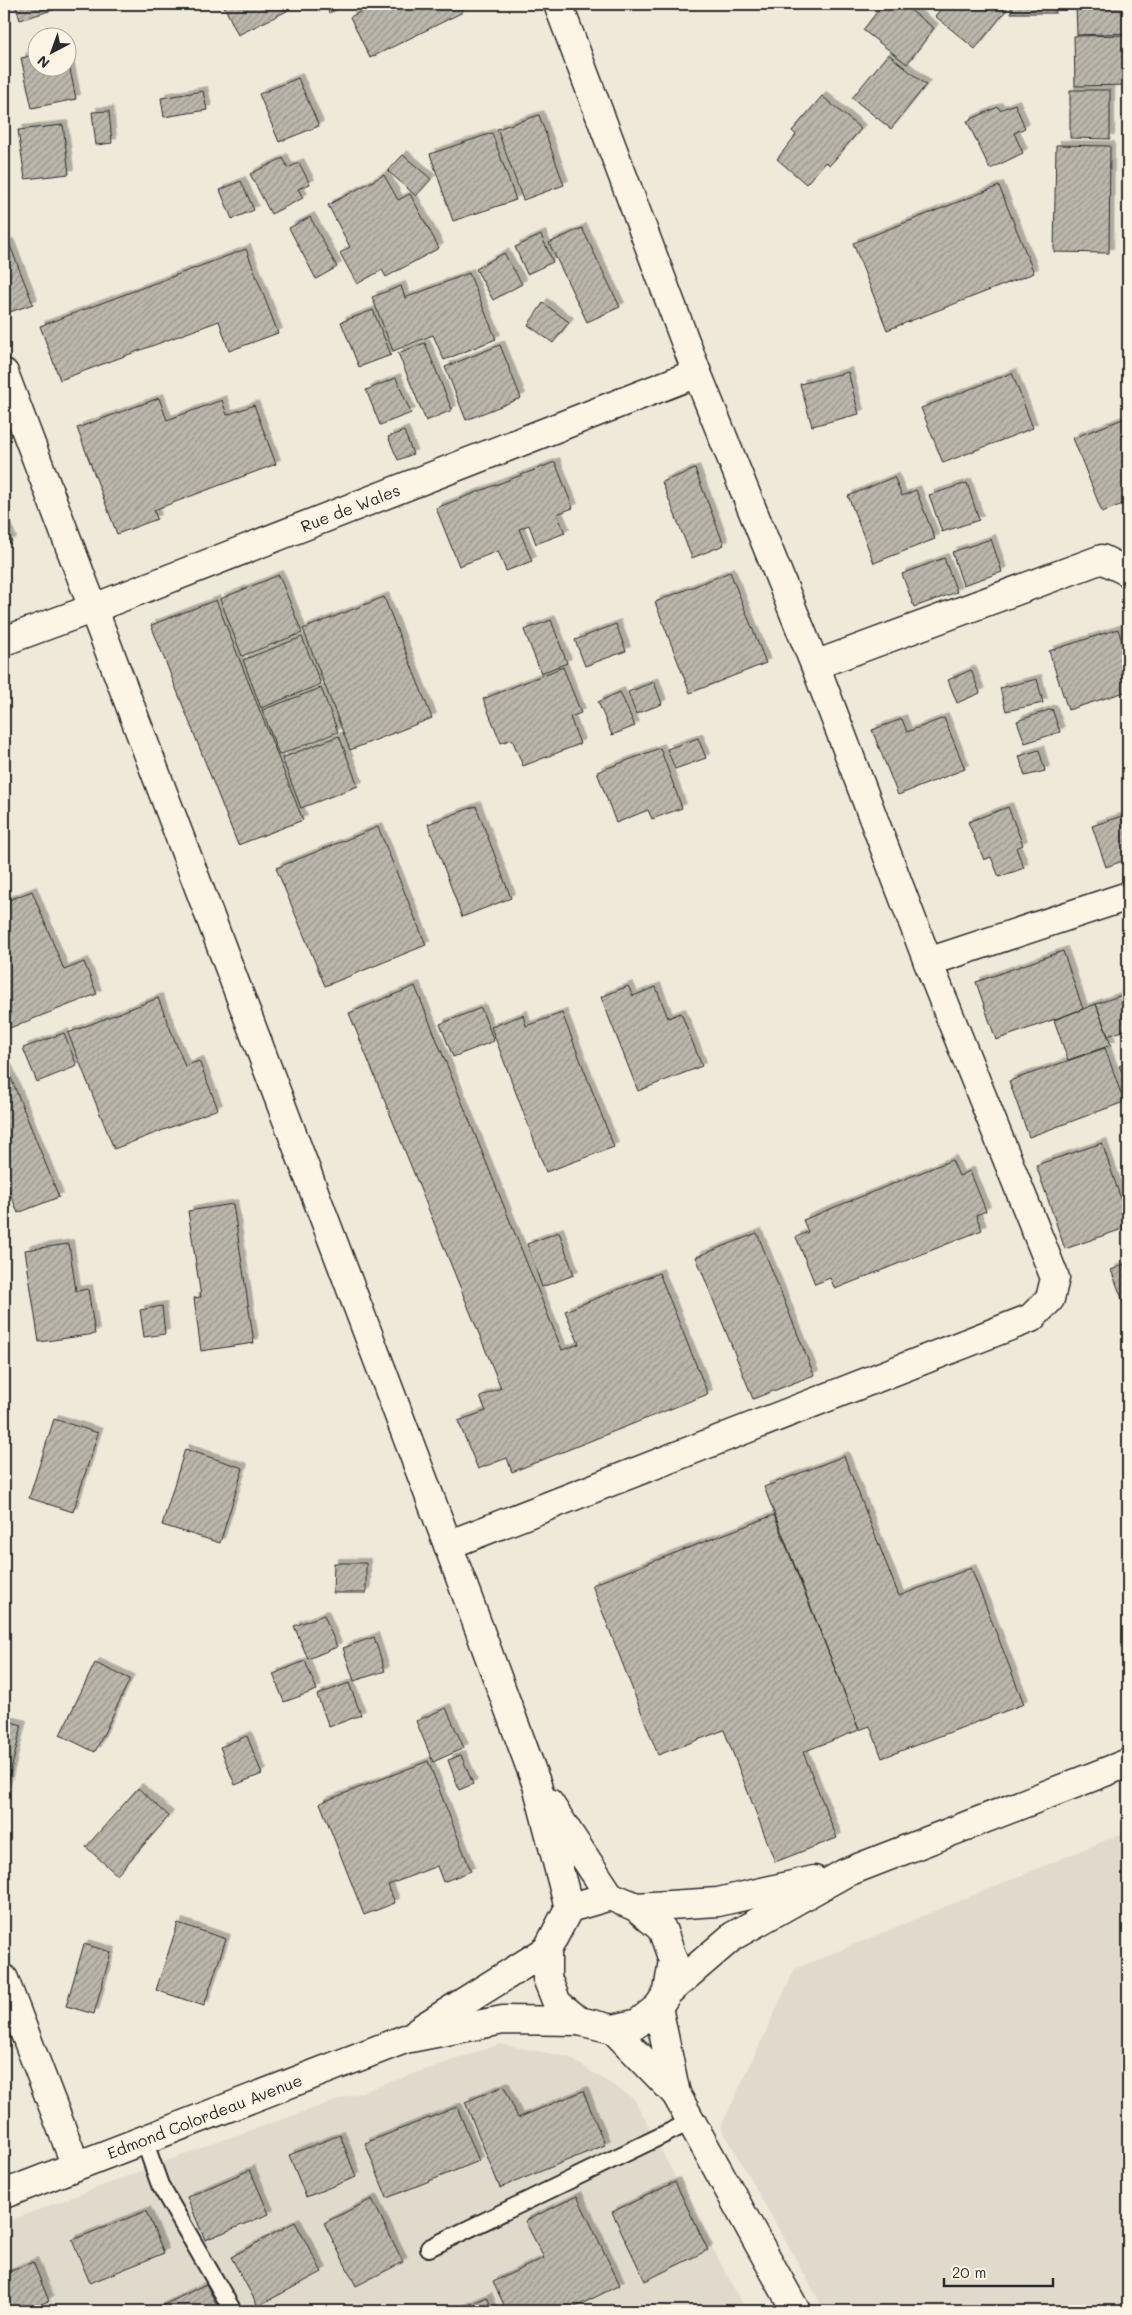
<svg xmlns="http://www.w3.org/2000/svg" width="1132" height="2315" font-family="Mali,sans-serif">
	<defs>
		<pattern id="building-hatch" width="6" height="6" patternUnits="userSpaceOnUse" patternTransform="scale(1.25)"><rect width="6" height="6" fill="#bcb7ac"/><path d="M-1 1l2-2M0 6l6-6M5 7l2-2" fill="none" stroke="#99958c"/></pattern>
		<filter id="shadow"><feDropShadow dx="4.5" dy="-4.5" stdDeviation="0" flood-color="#0004"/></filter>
	</defs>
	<rect width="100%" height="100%" fill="#efe9da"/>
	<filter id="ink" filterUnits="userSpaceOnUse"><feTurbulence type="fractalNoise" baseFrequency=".02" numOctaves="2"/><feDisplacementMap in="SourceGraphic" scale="10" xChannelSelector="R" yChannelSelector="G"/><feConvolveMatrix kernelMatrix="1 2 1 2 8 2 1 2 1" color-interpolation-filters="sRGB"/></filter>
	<g filter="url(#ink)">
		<!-- built -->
		<path fill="#e0dacc" d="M 1128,1831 L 1128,2311 L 825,2311 L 721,2127 L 795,1969 Z
			M 500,2044 L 569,2057 L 634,2099 L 746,2311 L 4,2311 L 4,2223 L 217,2142 Z"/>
		<!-- building -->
		<path fill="url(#building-hatch)" stroke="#2b2b2b" filter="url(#shadow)" d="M 15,4 L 57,4 L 59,8 L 20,20 Z
			M 223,4 L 283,4 L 287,11 L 238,35 Z
			M 325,4 L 349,4 L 329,13 Z
			M 377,4 L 458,4 L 463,12 L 370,58 L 350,17 Z
			M 883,4 L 902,4 L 934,28 L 907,64 L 863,30 Z
			M 945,4 L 1001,4 L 1007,9 L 975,49 L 935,16 Z
			M 1011,4 L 1055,4 L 1056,13 L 1011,13 Z
			M 1076,4 L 1128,4 L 1128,33 L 1077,35 Z
			M 1128,35 L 1128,85 L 1075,86 L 1074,36 Z
			M 38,54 L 38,68 L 68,68 L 68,59 L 76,99 L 32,108 L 21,58 Z
			M 888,54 L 926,85 L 891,129 L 852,98 Z
			M 298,78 L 319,126 L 279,142 L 259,94 Z
			M 1070,90 L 1110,90 L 1110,139 L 1070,138 Z
			M 203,91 L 207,110 L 164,117 L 161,98 Z
			M 822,96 L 861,129 L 830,165 L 825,162 L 806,184 L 777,159 L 796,135 L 792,131 Z
			M 1015,104 L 1025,128 L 1014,133 L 1023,153 L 990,169 L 967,121 L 998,107 L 1000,110 Z
			M 109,111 L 112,143 L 96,145 L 92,112 Z
			M 539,115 L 564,185 L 523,200 L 497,129 Z
			M 63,125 L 69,174 L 25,179 L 18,130 Z
			M 492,133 L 516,200 L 453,221 L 430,154 Z
			M 1056,145 L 1110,146 L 1109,253 L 1054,252 Z
			M 403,155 L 431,179 L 416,196 L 388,171 Z
			M 283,158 L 288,168 L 299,163 L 310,184 L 298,189 L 303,198 L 271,214 L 250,174 Z
			M 384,175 L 398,200 L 410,194 L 439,248 L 386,277 L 382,270 L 357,284 L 340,253 L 350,247 L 328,205 Z
			M 241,181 L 254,210 L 232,219 L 220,190 Z
			M 999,186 L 1034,273 L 887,330 L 853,243 Z
			M 310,217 L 337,267 L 316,279 L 289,228 Z
			M 582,228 L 620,307 L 587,322 L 549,243 Z
			M 541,235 L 553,262 L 527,274 L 515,247 Z
			M 9,243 L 33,304 L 4,314 L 4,245 Z
			M 246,249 L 278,333 L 229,351 L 219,321 L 60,380 L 40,326 Z
			M 504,253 L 522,284 L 493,300 L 476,269 Z
			M 469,273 L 496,339 L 444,360 L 433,335 L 393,351 L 372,297 L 401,286 L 405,298 Z
			M 543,303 L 569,322 L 553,343 L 528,325 Z
			M 373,310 L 391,355 L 359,367 L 341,322 Z
			M 425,343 L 452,410 L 426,421 L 398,353 Z
			M 500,345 L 521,398 L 466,420 L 445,367 Z
			M 848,372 L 859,414 L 812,426 L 800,384 Z
			M 1012,373 L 1033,428 L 943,463 L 921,408 Z
			M 396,378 L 411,413 L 380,425 L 366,390 Z
			M 159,398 L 167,420 L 222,400 L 227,415 L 254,405 L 276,464 L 154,510 L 157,519 L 117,534 L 77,428 Z
			M 1123,419 L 1128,432 L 1128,502 L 1102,512 L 1073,438 Z
			M 404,431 L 413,454 L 398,460 L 388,437 Z
			M 555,462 L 573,508 L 557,514 L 565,533 L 536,544 L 529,525 L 519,529 L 532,561 L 506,571 L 498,551 L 459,566 L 436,508 Z
			M 695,469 L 724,545 L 692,558 L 662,482 Z
			M 894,477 L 902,496 L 916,490 L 935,539 L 874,563 L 848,496 Z
			M 967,483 L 979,520 L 942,532 L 929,495 Z
			M 4,522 L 12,542 L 4,545 Z
			M 991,539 L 1002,572 L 963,585 L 952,552 Z
			M 944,558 L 957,592 L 914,607 L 902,574 Z
			M 730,572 L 766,663 L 690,693 L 655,602 Z
			M 279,575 L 302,633 L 242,656 L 220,599 Z
			M 384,597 L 432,718 L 350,750 L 303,629 Z
			M 216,600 L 303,820 L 238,845 L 151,625 Z
			M 551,620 L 567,663 L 541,673 L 524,630 Z
			M 616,624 L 626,651 L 585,666 L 575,640 Z
			M 1118,629 L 1128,661 L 1128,691 L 1068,710 L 1049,651 Z
			M 302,637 L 321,684 L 261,708 L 243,660 Z
			M 563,667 L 581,713 L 570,717 L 580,744 L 523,766 L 512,739 L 501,743 L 483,699 Z
			M 971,670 L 980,693 L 957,703 L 948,680 Z
			M 1037,679 L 1043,703 L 1006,711 L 1000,688 Z
			M 654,682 L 662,704 L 636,714 L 628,692 Z
			M 321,688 L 338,732 L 279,755 L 262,710 Z
			M 620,692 L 635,726 L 612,735 L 598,702 Z
			M 1052,709 L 1060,732 L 1025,743 L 1017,721 Z
			M 944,718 L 965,769 L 898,795 L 872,730 L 902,719 L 907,732 Z
			M 339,736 L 358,786 L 301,808 L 282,758 Z
			M 698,738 L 706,758 L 675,769 L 667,749 Z
			M 660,748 L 682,808 L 652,819 L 648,810 L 616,823 L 597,772 Z
			M 1039,750 L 1045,771 L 1025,776 L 1019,756 Z
			M 476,806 L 511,898 L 462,917 L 428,824 Z
			M 1008,807 L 1023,845 L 1016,848 L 1024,868 L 999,877 L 991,857 L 984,860 L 968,822 Z
			M 1128,814 L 1128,859 L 1106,867 L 1092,826 Z
			M 378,827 L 426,945 L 325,986 L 276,868 Z
			M 32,891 L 64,970 L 84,962 L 97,994 L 7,1029 L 4,1020 L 4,902 Z
			M 1063,951 L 1083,1009 L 996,1040 L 976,982 Z
			M 415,986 L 562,1350 L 579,1344 L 565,1311 L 659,1273 L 708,1394 L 512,1472 L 507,1458 L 478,1469 L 458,1421 L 486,1411 L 480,1397 L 501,1388 L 349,1013 Z
			M 628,986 L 633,996 L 656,987 L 668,1018 L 681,1013 L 702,1066 L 638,1091 L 601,997 Z
			M 1128,993 L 1128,1029 L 1108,1036 L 1096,1004 Z
			M 158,998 L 185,1066 L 199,1061 L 218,1109 L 114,1149 L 68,1033 Z
			M 1096,1004 L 1111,1045 L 1068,1060 L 1054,1020 Z
			M 481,1008 L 494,1041 L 453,1057 L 440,1024 Z
			M 562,1013 L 614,1147 L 546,1172 L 491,1027 L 523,1015 L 526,1026 Z
			M 64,1033 L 77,1066 L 37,1082 L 23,1048 Z
			M 1105,1048 L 1124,1102 L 1029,1137 L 1009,1081 Z
			M 1128,1062 L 1128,1087 L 1119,1066 Z
			M 7,1068 L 59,1197 L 18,1213 L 4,1178 L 4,1069 Z
			M 1102,1143 L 1128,1220 L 1128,1227 L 1065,1249 L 1036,1165 Z
			M 952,1160 L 959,1176 L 970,1171 L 986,1211 L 976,1215 L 982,1230 L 835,1289 L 830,1278 L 815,1284 L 796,1237 L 808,1232 L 803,1220 Z
			M 233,1204 L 254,1343 L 201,1351 L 194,1298 L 201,1297 L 188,1211 Z
			M 559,1232 L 574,1275 L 542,1287 L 527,1244 Z
			M 757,1233 L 814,1375 L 753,1399 L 696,1257 Z
			M 69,1244 L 76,1291 L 88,1289 L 95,1334 L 39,1342 L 25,1250 Z
			M 1128,1263 L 1128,1308 L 1126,1309 L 1111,1270 Z
			M 162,1306 L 165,1334 L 144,1337 L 140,1310 Z
			M 54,1419 L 98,1433 L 73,1512 L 29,1498 Z
			M 185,1449 L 243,1468 L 220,1543 L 162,1525 Z
			M 844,1456 L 899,1596 L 971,1568 L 1024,1704 L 882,1758 L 870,1726 L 859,1730 L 764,1487 Z
			M 774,1515 L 859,1730 L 803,1752 L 837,1838 L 775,1862 L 724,1730 L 658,1755 L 592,1585 Z
			M 334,1563 L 366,1563 L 366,1593 L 333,1593 Z
			M 324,1615 L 337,1647 L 308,1659 L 294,1626 Z
			M 374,1637 L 385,1671 L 354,1681 L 343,1648 Z
			M 305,1661 L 317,1690 L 284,1702 L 273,1674 Z
			M 95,1663 L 130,1679 L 95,1752 L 60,1735 Z
			M 349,1683 L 361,1715 L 329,1727 L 317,1695 Z
			M 446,1708 L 464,1748 L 433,1762 L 416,1721 Z
			M 4,1720 L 22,1725 L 6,1790 L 4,1790 Z
			M 247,1736 L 262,1774 L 235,1785 L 220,1747 Z
			M 461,1755 L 473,1784 L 459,1790 L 448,1760 Z
			M 428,1761 L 471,1871 L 443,1882 L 437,1866 L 388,1885 L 395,1903 L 364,1915 L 320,1803 Z
			M 138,1788 L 169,1816 L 117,1875 L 86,1847 Z
			M 178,1923 L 226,1939 L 204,2006 L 156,1990 Z
			M 84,1944 L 111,1952 L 94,2014 L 66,2006 Z
			M 504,2086 L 518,2118 L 583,2091 L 605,2145 L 500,2188 L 465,2102 Z
			M 457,2107 L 479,2161 L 387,2198 L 365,2143 Z
			M 340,2135 L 356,2177 L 306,2197 L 289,2155 Z
			M 250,2170 L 269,2214 L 205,2240 L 187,2197 Z
			M 675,2182 L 708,2250 L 645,2281 L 612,2212 Z
			M 577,2196 L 620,2285 L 567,2311 L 507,2311 L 493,2282 L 544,2258 L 525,2221 Z
			M 372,2199 L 403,2262 L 356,2286 L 324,2223 Z
			M 146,2211 L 164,2253 L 90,2283 L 72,2240 Z
			M 295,2222 L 322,2272 L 258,2306 L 231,2257 Z
			M 33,2262 L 49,2301 L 22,2311 L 4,2311 L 4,2274 Z
			M 206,2284 L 220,2311 L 152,2311 Z
			M 487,2297 L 493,2311 L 455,2311 Z"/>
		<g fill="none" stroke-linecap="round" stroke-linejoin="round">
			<!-- service casing -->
			<g stroke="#2b2b2b" stroke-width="20">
				<path id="service" d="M 144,2140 L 160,2185 L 233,2311
					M 429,2248 L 692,2121"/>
			</g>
			<!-- minor casing -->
			<g stroke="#2b2b2b" stroke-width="31">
				<g id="minor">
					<path d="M 4,373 L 448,1545 L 537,1785 L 569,1908"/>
					<path id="s1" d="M 4,641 L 94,608 L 697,373"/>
					<path d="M 815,665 L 1102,559 L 1128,572"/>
					<path d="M 928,962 L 1128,896"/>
					<path d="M 448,1545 L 1031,1318 L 1050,1299 L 1055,1278 L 928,962 L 815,665 L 697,373 L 558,4"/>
					<path d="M 549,1803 L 610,1896"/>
					<path d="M 4,1979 L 76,2166"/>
					<path d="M 658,2007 L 676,2094"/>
					<path d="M 613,2029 L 676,2094 L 796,2311"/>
				</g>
			</g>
			<!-- tertiary casing -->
			<g stroke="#2b2b2b" stroke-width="31">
				<g id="tertiary">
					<path d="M 610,1896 L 636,1907 L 662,1929 L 673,1960 L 668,1992 L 658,2007 L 638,2023 L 613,2029 L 579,2021 L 557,2003 L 547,1978 L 547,1950 L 569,1908 Z"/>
					<path d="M 636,1907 L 718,1902 L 814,1880"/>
					<path d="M 668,1992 L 733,1936 L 845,1873 L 1128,1763"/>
					<path d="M 419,2030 L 547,1950"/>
					<path id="s2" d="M 4,2194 L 405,2039 L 503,2020 L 579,2021"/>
				</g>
			</g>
			<!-- service -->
			<use href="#service" stroke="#fcf5e5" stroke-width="16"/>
			<!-- minor -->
			<use href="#minor" stroke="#fcf5e5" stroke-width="28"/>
			<!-- tertiary -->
			<use href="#tertiary" stroke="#fcf5e5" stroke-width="28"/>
		</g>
	</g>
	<g text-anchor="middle" stroke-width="4.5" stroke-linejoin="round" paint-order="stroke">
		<!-- street labels -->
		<g font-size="16" fill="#2b2b2b" stroke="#fcf5e5">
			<text dy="6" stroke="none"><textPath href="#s1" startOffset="371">Rue de Wales</textPath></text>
			<text dy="6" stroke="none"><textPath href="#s2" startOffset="215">Edmond Colordeau Avenue</textPath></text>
		</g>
	</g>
	<!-- margin -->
	<rect width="1132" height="2315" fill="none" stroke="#fcf5e5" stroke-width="20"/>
	<rect x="10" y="10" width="1112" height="2295" fill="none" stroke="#2b2b2b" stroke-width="2" filter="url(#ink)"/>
	<!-- north arrow -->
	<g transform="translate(52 52) rotate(221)"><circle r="24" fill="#fcf5e5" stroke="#a8a49b"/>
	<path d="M0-4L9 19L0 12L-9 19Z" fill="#2b2b2b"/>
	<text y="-8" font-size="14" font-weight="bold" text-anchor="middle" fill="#2b2b2b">N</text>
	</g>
	<!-- scale -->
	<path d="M944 2278v8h109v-8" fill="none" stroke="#2b2b2b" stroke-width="2.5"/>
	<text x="952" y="2278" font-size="15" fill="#2b2b2b" stroke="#fcf5e5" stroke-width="4" paint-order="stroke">20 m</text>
</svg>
